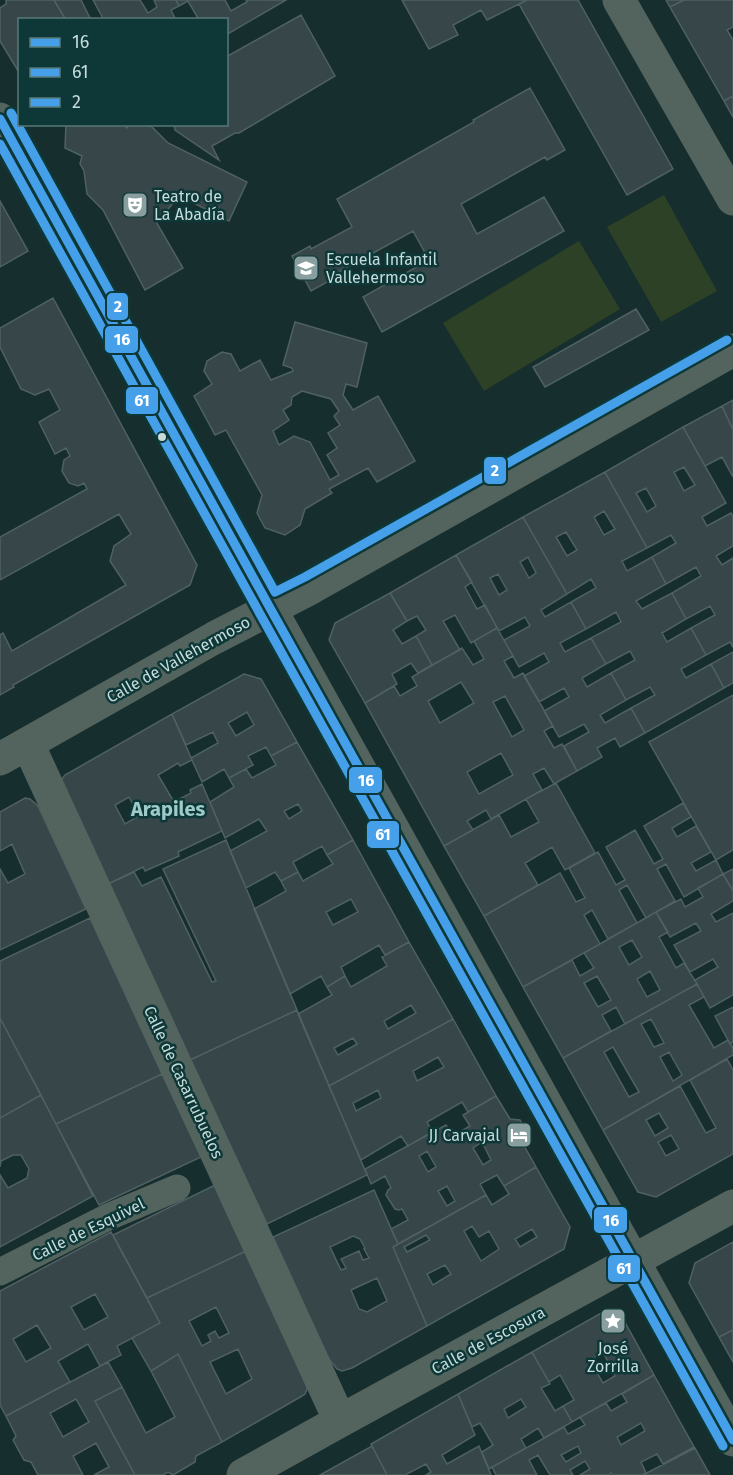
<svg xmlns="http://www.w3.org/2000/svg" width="733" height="1475" font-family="'Fira Sans',sans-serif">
	<rect width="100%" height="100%" fill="#172e2e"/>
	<!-- garden -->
	<path fill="#2d4126" d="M 664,195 L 717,291 L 661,322 L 607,227 Z
		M 579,241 L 620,309 L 484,391 L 443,323 Z"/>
	<!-- building -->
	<path fill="#364649" stroke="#506163" stroke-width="1.5" fill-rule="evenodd" d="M 6,0 L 54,0 L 66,20 L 20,20 L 20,74 L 0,41 L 0,8 L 6,4 Z
		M 54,0 L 81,0 L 91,20 L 66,20 Z
		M 93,0 L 140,0 L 148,13 L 157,7 L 154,0 L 176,0 L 179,6 L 171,10 L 176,20 L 104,20 Z
		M 176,0 L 225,0 L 231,11 L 247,2 L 246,0 L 286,0 L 226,35 L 226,20 L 199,20 L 188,1 L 179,6 Z
		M 402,0 L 527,0 L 487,20 L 481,10 L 453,25 L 458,35 L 429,49 Z
		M 527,0 L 578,0 L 673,169 L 627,195 L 519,4 Z
		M 666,0 L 684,0 L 670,7 Z
		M 684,0 L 733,0 L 733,27 L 727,30 L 733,40 L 733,96 L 724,101 L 670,7 Z
		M 301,15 L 335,76 L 239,133 L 235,133 L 212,146 L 219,160 L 175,130 L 174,124 L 226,124 L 226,57 Z
		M 530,88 L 565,150 L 547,160 L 545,157 L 461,204 L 477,234 L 544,197 L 564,231 L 382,332 L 363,297 L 429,260 L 413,231 L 328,278 L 329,281 L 311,291 L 292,256 L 310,246 L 311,249 L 352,227 L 337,199 L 474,122 L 473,120 Z
		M 733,96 L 733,117 L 724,101 Z
		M 66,124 L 122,124 L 127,128 L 129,125 L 151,126 L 168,143 L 247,182 L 229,221 L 178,195 L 176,200 L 161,217 L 155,220 L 183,268 L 145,290 L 103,210 L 87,194 L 84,171 L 80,164 L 82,156 L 65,148 Z
		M 0,201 L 28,251 L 0,267 Z
		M 53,298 L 197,565 L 190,585 L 13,685 L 14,687 L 0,695 L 0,635 L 3,633 L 12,651 L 126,585 L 110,561 L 114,546 L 131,534 L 119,514 L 0,580 L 0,537 L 87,489 L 84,483 L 78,486 L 69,483 L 62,471 L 64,460 L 70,456 L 66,448 L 55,454 L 39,422 L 60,410 L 49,389 L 35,395 L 21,389 L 0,347 L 0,328 Z
		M 636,309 L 649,330 L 545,387 L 533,367 Z
		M 295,322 L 367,343 L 357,387 L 346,384 L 343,395 L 353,410 L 378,396 L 415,461 L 377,482 L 368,468 L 329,489 L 332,493 L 305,509 L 300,525 L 285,535 L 265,528 L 257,513 L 262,495 L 226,430 L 215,435 L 194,396 L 212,384 L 204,371 L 207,361 L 222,352 L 231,354 L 240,371 L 260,360 L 271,380 L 293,371 L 292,368 L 283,365 ZM 302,391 L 331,399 L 339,411 L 334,416 L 340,425 L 328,433 L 337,448 L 327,455 L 339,475 L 330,480 L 310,442 L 294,436 L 279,445 L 273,431 L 289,420 L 283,410 L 291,405 L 292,397 Z
		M 733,400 L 733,430 L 722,406 Z
		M 722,406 L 733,430 L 733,477 L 722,457 L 705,466 L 683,427 Z
		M 683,427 L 726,503 L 702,517 L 707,526 L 731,513 L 733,516 L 733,546 L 716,556 L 722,565 L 733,558 L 733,647 L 730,642 L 706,655 L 691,628 L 715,615 L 710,606 L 686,619 L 672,593 L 701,576 L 696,567 L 666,584 L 652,557 L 676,543 L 671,535 L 647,548 L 605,472 ZM 684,467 L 695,485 L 684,491 L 674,472 ZM 646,488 L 656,506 L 647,512 L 636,493 Z
		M 605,472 L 647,548 L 622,561 L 627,571 L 652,557 L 666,584 L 636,601 L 642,609 L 672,593 L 686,619 L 662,633 L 667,642 L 691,628 L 706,655 L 681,669 L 686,678 L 711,664 L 724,688 L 645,733 L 631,708 L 655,695 L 650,687 L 626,700 L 611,673 L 635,660 L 630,651 L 606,664 L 591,638 L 621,622 L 616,612 L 586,629 L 571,602 L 596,588 L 591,579 L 567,594 L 523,517 ZM 604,511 L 615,529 L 604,535 L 594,517 ZM 566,532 L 577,550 L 567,556 L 556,537 Z
		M 523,517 L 567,594 L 541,610 L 545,617 L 571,602 L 586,629 L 560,643 L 565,652 L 591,638 L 606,664 L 582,678 L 587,687 L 611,673 L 626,700 L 600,715 L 605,723 L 631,708 L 645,733 L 620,747 L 615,738 L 597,748 L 602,757 L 577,771 L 564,746 L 589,732 L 584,724 L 559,737 L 544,711 L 569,697 L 564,688 L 539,702 L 524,676 L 549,662 L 544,653 L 519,667 L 504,640 L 530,626 L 525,617 L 499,631 L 456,555 ZM 528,557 L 536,573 L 529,578 L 520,562 ZM 498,574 L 507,590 L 499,595 L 490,578 Z
		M 456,555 L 472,582 L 465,587 L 477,609 L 485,605 L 497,628 L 471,643 L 455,615 L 443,621 L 460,650 L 432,665 L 416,636 L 426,630 L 417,616 L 407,621 L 390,593 Z
		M 390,593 L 407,621 L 393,630 L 402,644 L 416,636 L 432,665 L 418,673 L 411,663 L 392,674 L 397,684 L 365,703 L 329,640 L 335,623 Z
		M 497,628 L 513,656 L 504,661 L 514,678 L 523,673 L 553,726 L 544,731 L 554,748 L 562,744 L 577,771 L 554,784 L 544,768 L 533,774 L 542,790 L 491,819 L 486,810 L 467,821 L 473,830 L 444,846 L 365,703 L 394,686 L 400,696 L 417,686 L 412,677 L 462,648 L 473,665 L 484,659 L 474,641 ZM 461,682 L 474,703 L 440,723 L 428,701 ZM 505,696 L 524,730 L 512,737 L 493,702 ZM 501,753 L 513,775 L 479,794 L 467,772 Z
		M 733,652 L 733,683 L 724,688 L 711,664 Z
		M 244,674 L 261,679 L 297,742 L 271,756 L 266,747 L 248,756 L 253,765 L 229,778 L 224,769 L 202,782 L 191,758 L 218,743 L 213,732 L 186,745 L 172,714 ZM 247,712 L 254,725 L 236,736 L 228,723 Z
		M 733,695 L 733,850 L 716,860 L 649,742 Z
		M 172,714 L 192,760 L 180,766 L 178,763 L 158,775 L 174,802 L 191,793 L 190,790 L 202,784 L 222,831 L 178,852 L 179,856 L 145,871 L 143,867 L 108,884 L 61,780 L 65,775 ZM 129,797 L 139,816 L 125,824 L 115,805 Z
		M 297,742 L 353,840 L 327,855 L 322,846 L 293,862 L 298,872 L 281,881 L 275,872 L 246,888 L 230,851 L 267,831 L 259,819 L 225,838 L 210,802 L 234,787 L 229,778 L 246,769 L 252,778 L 276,765 L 271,756 ZM 298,804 L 302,811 L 289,819 L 284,811 Z
		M 556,783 L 595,853 L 565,870 L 552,847 L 525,863 L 538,885 L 484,916 L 444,846 L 499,815 L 511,837 L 539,822 L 526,799 Z
		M 25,798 L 30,799 L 38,806 L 86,909 L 0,950 L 0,869 L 8,883 L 25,874 L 12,844 L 0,851 L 0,812 Z
		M 683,803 L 691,817 L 672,828 L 677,837 L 696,826 L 711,852 L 691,863 L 696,871 L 716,860 L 723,874 L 684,897 L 666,864 L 657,869 L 675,901 L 646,918 L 627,885 L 619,890 L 637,923 L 608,939 L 592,910 L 584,915 L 600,944 L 523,987 L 484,916 L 560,873 L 576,902 L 585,898 L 569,868 L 598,852 L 616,885 L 625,880 L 606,847 L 635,830 L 654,864 L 663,859 L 644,826 Z
		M 226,840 L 297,1010 L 190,1060 L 108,884 L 134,872 L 142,886 L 161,877 L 212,982 L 216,981 L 163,869 Z
		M 353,840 L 409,942 L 385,955 L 379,945 L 341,967 L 345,976 L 327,987 L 321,976 L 290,994 L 254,909 L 286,891 L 281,881 L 298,872 L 303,881 L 333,864 L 327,855 ZM 351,899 L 358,912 L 333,925 L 326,912 Z
		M 733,869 L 733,891 L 723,874 Z
		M 723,874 L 733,891 L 733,901 L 711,914 L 716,922 L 733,913 L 733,995 L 710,1008 L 695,980 L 718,967 L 713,959 L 690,972 L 674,945 L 701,931 L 696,923 L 670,937 L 656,912 L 681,899 L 685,907 L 703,897 L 698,888 Z
		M 656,912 L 668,932 L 659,937 L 676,968 L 684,963 L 697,984 L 625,1024 L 616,1007 L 602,1015 L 611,1031 L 563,1058 L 523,987 L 572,960 L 580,976 L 594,968 L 584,953 ZM 632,940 L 642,957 L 629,965 L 619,947 ZM 650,971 L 660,990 L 647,997 L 637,979 ZM 597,976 L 611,1000 L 598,1007 L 584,983 Z
		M 90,918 L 162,1074 L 56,1124 L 0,1018 L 0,961 Z
		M 409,942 L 453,1019 L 329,1086 L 298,1014 L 332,995 L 327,987 L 345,976 L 351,987 L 387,966 L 382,957 ZM 411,1005 L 416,1013 L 388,1029 L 384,1021 ZM 353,1038 L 357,1044 L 338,1055 L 334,1048 Z
		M 697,984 L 704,997 L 689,1005 L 714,1048 L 728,1040 L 733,1048 L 733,1055 L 603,1130 L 563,1058 ZM 651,1019 L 664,1043 L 654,1047 L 641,1024 ZM 613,1047 L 639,1092 L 629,1097 L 604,1052 ZM 669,1052 L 682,1075 L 673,1081 L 660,1057 Z
		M 733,1007 L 733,1042 L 730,1044 L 715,1016 Z
		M 297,1010 L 367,1175 L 267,1224 L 190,1060 Z
		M 0,1018 L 41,1095 L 0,1118 Z
		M 453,1019 L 496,1096 L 468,1112 L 462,1102 L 427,1122 L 432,1132 L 408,1146 L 401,1136 L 361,1160 L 329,1086 ZM 438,1057 L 444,1067 L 417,1081 L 413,1071 ZM 378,1090 L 381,1098 L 356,1111 L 353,1103 Z
		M 727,1059 L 733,1070 L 733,1154 L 656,1197 L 638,1192 L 603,1130 L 680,1086 L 706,1133 L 716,1128 L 690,1080 ZM 659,1113 L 668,1128 L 655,1136 L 646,1120 ZM 671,1135 L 679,1149 L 666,1156 L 658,1142 Z
		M 162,1074 L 201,1157 L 99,1205 L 56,1124 Z
		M 41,1095 L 93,1196 L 0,1247 L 0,1175 L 8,1188 L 27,1178 L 29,1169 L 21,1155 L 13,1155 L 1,1161 L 0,1167 L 0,1118 Z
		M 496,1096 L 510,1119 L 520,1120 L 529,1137 L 523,1144 L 536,1167 L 504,1186 L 497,1175 L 480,1184 L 486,1195 L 398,1244 L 391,1229 L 408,1220 L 402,1209 L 399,1210 L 395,1209 L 386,1195 L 388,1190 L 391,1188 L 385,1176 L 371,1184 L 365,1169 L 446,1125 L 453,1136 L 470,1126 L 463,1115 ZM 482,1142 L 491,1160 L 483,1165 L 473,1148 ZM 427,1151 L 436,1167 L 428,1172 L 419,1156 ZM 447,1186 L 455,1201 L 447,1206 L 438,1191 Z
		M 536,1167 L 570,1227 L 564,1249 L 427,1326 L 393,1247 L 486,1195 L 492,1205 L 509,1194 L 504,1186 ZM 472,1226 L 479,1237 L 489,1231 L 499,1249 L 481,1261 L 464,1231 ZM 532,1229 L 537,1237 L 520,1247 L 515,1239 ZM 426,1235 L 430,1240 L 407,1252 L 404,1247 ZM 445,1265 L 451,1274 L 433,1285 L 427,1274 Z
		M 215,1185 L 246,1251 L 147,1298 L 113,1235 Z
		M 374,1190 L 398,1244 L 393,1247 L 427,1326 L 352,1368 L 342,1371 L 337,1369 L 329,1359 L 273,1237 ZM 353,1236 L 360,1239 L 365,1248 L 364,1249 L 369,1258 L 363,1260 L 359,1251 L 341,1259 L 346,1268 L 341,1270 L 330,1247 ZM 377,1278 L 387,1301 L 367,1312 L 359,1309 L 351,1290 Z
		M 111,1232 L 160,1323 L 117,1346 L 121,1355 L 100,1366 L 88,1344 L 58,1361 L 70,1382 L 6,1416 L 0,1405 L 0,1291 ZM 95,1294 L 108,1317 L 84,1330 L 71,1307 ZM 37,1325 L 51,1348 L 26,1362 L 13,1339 Z
		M 733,1242 L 733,1330 L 719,1337 L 689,1283 L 695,1263 Z
		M 246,1251 L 307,1386 L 307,1389 L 305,1394 L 302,1396 L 222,1442 L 178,1354 L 151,1371 L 132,1338 L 160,1323 L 147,1298 ZM 216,1307 L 229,1333 L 219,1338 L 215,1331 L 208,1335 L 211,1341 L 202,1346 L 189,1321 ZM 238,1349 L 252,1379 L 226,1394 L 210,1362 Z
		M 603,1312 L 622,1317 L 654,1375 L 572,1422 L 563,1406 L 574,1400 L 560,1375 L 549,1382 L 532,1352 ZM 603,1352 L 615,1376 L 603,1383 L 590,1360 Z
		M 733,1330 L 733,1362 L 719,1337 Z
		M 532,1352 L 550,1384 L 541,1388 L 555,1411 L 563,1406 L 572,1422 L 544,1438 L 538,1428 L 521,1439 L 526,1448 L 489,1469 L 482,1452 L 493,1445 L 480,1423 L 472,1427 L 458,1394 ZM 521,1399 L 526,1407 L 508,1418 L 504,1409 Z
		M 178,1354 L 222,1442 L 196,1456 L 195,1462 L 173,1475 L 168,1472 L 163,1475 L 135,1475 L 95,1401 L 122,1387 L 146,1433 L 175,1417 L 151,1371 Z
		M 108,1362 L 122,1387 L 95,1401 L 135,1475 L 94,1475 L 109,1467 L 96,1443 L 73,1456 L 83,1475 L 38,1475 L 31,1462 L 24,1460 L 13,1440 L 16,1436 L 6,1416 ZM 76,1399 L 89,1422 L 63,1437 L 50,1413 Z
		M 654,1375 L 694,1447 L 663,1464 L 657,1454 L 641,1462 L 646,1473 L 642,1475 L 613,1475 L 611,1473 L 609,1475 L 580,1475 L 590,1469 L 585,1461 L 570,1470 L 573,1475 L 550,1475 L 538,1455 L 529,1460 L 537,1475 L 496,1475 L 492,1467 L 564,1427 L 568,1434 L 585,1425 L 580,1417 L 606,1403 L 611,1411 L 627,1402 L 622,1394 ZM 641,1423 L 645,1431 L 621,1445 L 617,1437 ZM 578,1446 L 581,1453 L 566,1462 L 561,1455 Z
		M 458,1394 L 475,1435 L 442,1455 L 447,1464 L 479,1446 L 491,1475 L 426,1475 L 431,1472 L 426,1464 L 405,1475 L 387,1475 L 371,1444 Z
		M 372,1446 L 387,1475 L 320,1475 Z
		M 695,1448 L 710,1475 L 643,1475 Z"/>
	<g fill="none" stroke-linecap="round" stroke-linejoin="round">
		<!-- pedestrian -->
		<path stroke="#53645e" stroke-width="27" d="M 0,1272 L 108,1217 L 177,1188"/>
		<!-- minor -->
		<path stroke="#53645e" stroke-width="33" d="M 619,0 L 733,199
			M 0,119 L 270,608 L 733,1440
			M 28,744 L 340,1421
			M 243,1475 L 340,1421 L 733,1206"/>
		<!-- tertiary -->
		<path stroke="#53645e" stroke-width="33" d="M 0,759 L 214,638 L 311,588 L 733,350"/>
		<!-- bus-1 casing -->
		<g stroke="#0d3837" stroke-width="14">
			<path id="bus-1" d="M 0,119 L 270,608 L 733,1440"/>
		</g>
		<!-- bus-2 casing -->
		<g stroke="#0d3837" stroke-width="14">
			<path id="bus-2" d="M 0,144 L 260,614 L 723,1446"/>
		</g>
		<!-- bus-3 casing -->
		<g stroke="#0d3837" stroke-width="14">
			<path id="bus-3" d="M 11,113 L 275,592 L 305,577 L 727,340"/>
		</g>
		<!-- bus-1 -->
		<use href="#bus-1" stroke="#46a0e9" stroke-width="9"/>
		<!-- bus-2 -->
		<use href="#bus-2" stroke="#46a0e9" stroke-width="9"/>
		<!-- bus-3 -->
		<use href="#bus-3" stroke="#46a0e9" stroke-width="9"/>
	</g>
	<!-- icons -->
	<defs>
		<g id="theatre-square" transform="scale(1.35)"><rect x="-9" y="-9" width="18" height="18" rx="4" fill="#899e9e" stroke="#0d3837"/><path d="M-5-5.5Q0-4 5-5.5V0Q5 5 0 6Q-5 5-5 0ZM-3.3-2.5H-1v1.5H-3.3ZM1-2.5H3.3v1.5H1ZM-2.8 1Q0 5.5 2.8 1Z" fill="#fff"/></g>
		<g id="school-square" transform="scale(1.35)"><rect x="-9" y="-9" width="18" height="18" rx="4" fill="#899e9e" stroke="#0d3837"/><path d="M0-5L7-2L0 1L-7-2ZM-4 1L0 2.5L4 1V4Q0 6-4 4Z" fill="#fff"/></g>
		<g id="hotel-square" transform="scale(1.35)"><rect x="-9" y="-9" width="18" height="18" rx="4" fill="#899e9e" stroke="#0d3837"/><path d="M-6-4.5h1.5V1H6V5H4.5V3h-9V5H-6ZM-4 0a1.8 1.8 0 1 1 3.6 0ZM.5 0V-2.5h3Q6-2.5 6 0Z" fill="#fff"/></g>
		<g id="sight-square" transform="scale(1.35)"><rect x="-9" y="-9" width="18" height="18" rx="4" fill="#899e9e" stroke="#0d3837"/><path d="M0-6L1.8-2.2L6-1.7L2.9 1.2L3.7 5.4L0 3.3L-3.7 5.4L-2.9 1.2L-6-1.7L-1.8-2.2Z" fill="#fff"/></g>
	</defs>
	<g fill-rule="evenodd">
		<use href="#theatre-square" x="135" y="205"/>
		<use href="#school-square" x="306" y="268"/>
		<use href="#hotel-square" x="519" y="1135"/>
		<use href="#sight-square" x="613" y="1321"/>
	</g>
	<!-- markers -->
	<circle fill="#c6dbdb" stroke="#0d3837" stroke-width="2" cx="162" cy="437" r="5"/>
	<g text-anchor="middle" stroke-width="5" stroke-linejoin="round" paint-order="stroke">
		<!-- poi labels -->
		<g font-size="16" fill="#c6dbdb" stroke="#0d3837" text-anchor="start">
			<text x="154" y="202">Teatro de<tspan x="154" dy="18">La Abadía</tspan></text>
			<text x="326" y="265">Escuela Infantil<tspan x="326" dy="18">Vallehermoso</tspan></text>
			<text x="500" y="1141" text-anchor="end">JJ Carvajal</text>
			<text x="613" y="1354" text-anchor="middle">José<tspan x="613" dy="18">Zorrilla</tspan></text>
		</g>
		<!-- street labels -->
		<g font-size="16" fill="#c6dbdb" stroke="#0d3837">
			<text transform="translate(178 659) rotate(-29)" y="6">Calle de Vallehermoso</text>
			<text transform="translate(184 1082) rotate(65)" y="6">Calle de Casarrubuelos</text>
			<text transform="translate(88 1229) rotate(-26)" y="6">Calle de Esquivel</text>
			<text transform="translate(488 1340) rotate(-28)" y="6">Calle de Escosura</text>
		</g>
		<!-- quarter labels -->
		<g font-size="20" font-weight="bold" fill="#9ecac9" stroke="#0d3837">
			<text x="168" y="816">Arapiles</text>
		</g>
	</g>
	<g stroke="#0d3837" stroke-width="2">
		<rect x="106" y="292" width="23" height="29" rx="6" fill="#46a0e9"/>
		<rect x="104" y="325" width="35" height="29" rx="6" fill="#46a0e9"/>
		<rect x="125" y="386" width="34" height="29" rx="6" fill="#46a0e9"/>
		<rect x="483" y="456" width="24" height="29" rx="6" fill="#46a0e9"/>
		<rect x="348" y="766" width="35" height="28" rx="6" fill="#46a0e9"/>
		<rect x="366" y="820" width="34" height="29" rx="6" fill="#46a0e9"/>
		<rect x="593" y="1206" width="35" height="28" rx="6" fill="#46a0e9"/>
		<rect x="607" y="1254" width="34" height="29" rx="6" fill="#46a0e9"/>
	</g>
	<g font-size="16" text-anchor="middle" font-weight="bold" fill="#fff">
		<text x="118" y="312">2</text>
		<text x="122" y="345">16</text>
		<text x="142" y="406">61</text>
		<text x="495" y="476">2</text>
		<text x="366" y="786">16</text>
		<text x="383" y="840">61</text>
		<text x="611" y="1226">16</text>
		<text x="624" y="1274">61</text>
	</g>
	<!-- legend -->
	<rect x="18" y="18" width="210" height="108" fill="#0d3837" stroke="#577979" stroke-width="1.5"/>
	<rect x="30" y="38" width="30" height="9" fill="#46a0e9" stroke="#577979" stroke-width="1.5"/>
	<text x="72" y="48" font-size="18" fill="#c6dbdb">16</text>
	<rect x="30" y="68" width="30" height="9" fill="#46a0e9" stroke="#577979" stroke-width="1.5"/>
	<text x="72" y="78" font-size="18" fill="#c6dbdb">61</text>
	<rect x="30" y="98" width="30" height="9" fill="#46a0e9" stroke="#577979" stroke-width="1.5"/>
	<text x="72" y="108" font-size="18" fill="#c6dbdb">2</text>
</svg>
